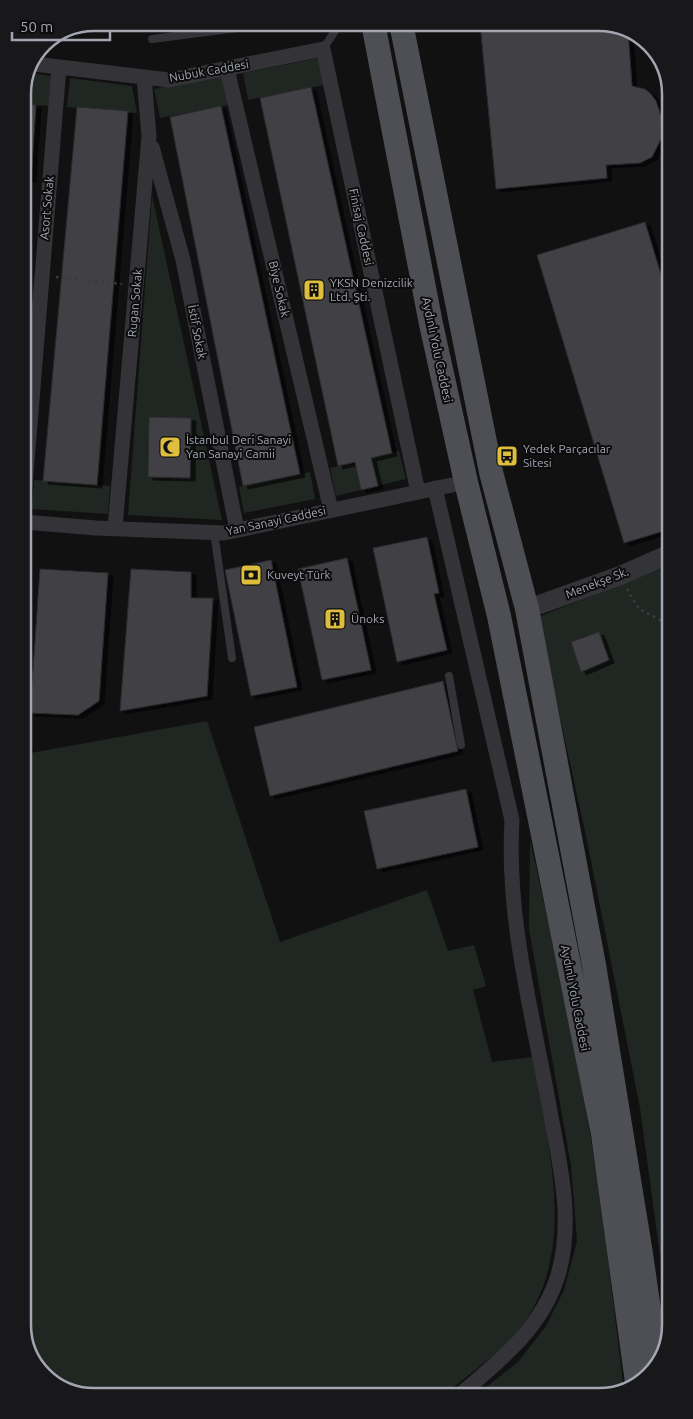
<svg xmlns="http://www.w3.org/2000/svg" width="693" height="1419" font-family="Ubuntu,sans-serif">
	<defs>
		<filter id="shadow"><feDropShadow dx="5" dy="3" stdDeviation="0" flood-color="#0009"/></filter>
	</defs>
	<rect width="100%" height="100%" fill="#111112"/>
	<!-- green -->
	<path fill="#202621" d="M 318,58 L 324,85 L 248,100 L 243,73 Z
		M 30,73 L 52,76 L 49,106 L 23,104 L 23,90 Z
		M 223,75 L 229,105 L 160,118 L 154,89 Z
		M 70,78 L 132,86 L 137,113 L 67,107 Z
		M 152,195 L 222,520 L 128,515 Z
		M 399,451 L 406,479 L 336,496 L 330,468 Z
		M 310,472 L 315,499 L 244,513 L 239,487 Z
		M 34,480 L 110,486 L 108,514 L 32,509 Z
		M 667,566 L 670,1313 L 666,1300 L 640,1108 L 587,841 L 538,617 Z
		M 207,721 L 280,942 L 427,890 L 448,951 L 474,945 L 486,986 L 473,990 L 492,1062 L 533,1057 C 547,1144 580,1251 520,1328 C 501,1353 470,1373 446,1393 L 89,1396 L 51,1382 L 28,1352 L 25,754 Z
		M 530,840 L 570,1018 L 599,1186 L 624,1391 L 479,1393 L 518,1362 L 546,1326 L 564,1290 L 577,1241 L 571,1166 L 529,929 Z"/>
	<!-- building -->
	<path fill="#404145" stroke="#2b2b2e" filter="url(#shadow)" d="M 480,23 L 604,23 L 628,32 L 632,86 L 645,89 L 651,94 L 656,101 L 662,119 L 661,139 L 652,157 L 640,163 L 606,165 L 607,178 L 496,189 Z
		M 311,87 L 392,453 L 371,458 L 378,486 L 361,490 L 355,462 L 338,466 L 260,98 Z
		M 23,104 L 36,105 L 31,179 L 23,179 Z
		M 221,106 L 300,474 L 243,486 L 170,117 Z
		M 77,107 L 128,111 L 97,485 L 43,481 Z
		M 645,222 L 666,291 L 667,530 L 624,543 L 537,255 Z
		M 149,417 L 191,418 L 190,478 L 148,477 Z
		M 427,537 L 439,593 L 434,594 L 447,650 L 397,662 L 373,548 Z
		M 347,558 L 371,670 L 322,680 L 298,569 Z
		M 271,560 L 297,687 L 251,696 L 225,570 Z
		M 40,569 L 108,573 L 99,701 L 78,715 L 30,713 Z
		M 131,569 L 191,572 L 191,598 L 213,598 L 207,696 L 120,711 Z
		M 599,632 L 609,660 L 581,672 L 571,642 Z
		M 443,681 L 458,751 L 270,796 L 254,727 Z
		M 466,789 L 478,847 L 377,869 L 364,811 Z"/>
	<g fill="none" stroke-linecap="round" stroke-linejoin="round">
		<!-- path -->
		<path stroke="#3a3b3f" stroke-width="2.5" stroke-dasharray="2.5 4" stroke-linecap="butt" d="M 23,274 L 30,275
			M 56,277 L 122,284
			M 627,589 L 639,609 L 668,624"/>
		<!-- service -->
		<path stroke="#343438" stroke-width="8" d="M 152,39 L 277,23
			M 323,49 L 335,31 L 335,23
			M 214,532 L 232,658
			M 449,676 L 461,745"/>
		<!-- minor -->
		<path stroke="#343438" stroke-width="15" d="M 34,64 L 169,80 L 323,49 L 418,492
			M 227,69 L 331,510
			M 152,147 L 183,260 L 237,530
			M 435,488 L 512,820 C 506,919 533,1015 550,1111 C 560,1165 574,1221 558,1275 C 543,1326 501,1360 462,1393
			M 24,499 L 59,67
			M 24,522 L 96,528 L 224,533 L 466,482
			M 115,528 L 149,136 L 144,77"/>
		<!-- tertiary -->
		<path stroke="#343438" stroke-width="19" d="M 527,609 L 619,576 L 667,555"/>
		<!-- primary -->
		<path stroke="#4e4f55" stroke-width="24" d="M 373,23 L 431,324 L 466,482 L 499,616 L 603,1134 L 637,1382
			M 401,23 L 491,472 L 527,609 L 594,965 L 641,1254 L 657,1366"/>
	</g>
	<!-- icons -->
	<defs>
		<g id="building-square" transform="scale(1.125)"><rect x="-9" y="-9" width="18" height="18" rx="4" fill="#ddbf3d" stroke="#0c0c0d"/><path d="M-4-6H4V6H1V3H-1V6H-4ZM-2.5-4.3h1.7v1.8h-1.7ZM.8-4.3h1.7v1.8H.8ZM-2.5-1h1.7V.8h-1.7ZM.8-1h1.7V.8H.8Z" fill="#111"/></g>
		<g id="mosque-square" transform="scale(1.125)"><rect x="-9" y="-9" width="18" height="18" rx="4" fill="#ddbf3d" stroke="#0c0c0d"/><path d="M3.5-4.9A6 6 0 1 0 3.5 4.9A5 5 0 1 1 3.5-4.9Z" fill="#111"/></g>
		<g id="bus-square" transform="scale(1.125)"><rect x="-9" y="-9" width="18" height="18" rx="4" fill="#ddbf3d" stroke="#0c0c0d"/><path d="M-5-6H5V4H4V6H2V4H-2V6H-4V4H-5ZM-3.5-4V0h7V-4ZM-3.5 1.2v1.5H-2V1.2ZM2 1.2v1.5H3.5V1.2Z" fill="#111"/></g>
		<g id="bank-square" transform="scale(1.125)"><rect x="-9" y="-9" width="18" height="18" rx="4" fill="#ddbf3d" stroke="#0c0c0d"/><path d="M-6-4H6V4H-6ZM0-2.3a2.3 2.3 0 1 0 0 4.6a2.3 2.3 0 1 0 0-4.6Z" fill="#111"/></g>
	</defs>
	<g fill-rule="evenodd">
		<use href="#building-square" x="314" y="290"/>
		<use href="#mosque-square" x="170" y="447"/>
		<use href="#bus-square" x="507" y="456"/>
		<use href="#bank-square" x="251" y="575"/>
		<use href="#building-square" x="335" y="619"/>
	</g>
	<g text-anchor="middle" stroke-width="4" stroke-linejoin="round" paint-order="stroke">
		<!-- street labels -->
		<g font-size="12" fill="#a3a6b1" stroke="#0c0c0d">
			<text transform="translate(209 71) rotate(-10)" y="4">Nubuk Caddesi</text>
			<text transform="translate(47 208) rotate(-85)" y="4">Asort Sokak</text>
			<text transform="translate(361 227) rotate(78)" y="4">Finisaj Caddesi</text>
			<text transform="translate(279 289) rotate(77)" y="4">Biye Sokak</text>
			<text transform="translate(135 303) rotate(-85)" y="4">Rugan Sokak</text>
			<text transform="translate(197 332) rotate(79)" y="4">İstif Sokak</text>
			<text transform="translate(437 350) rotate(78)" y="4">Aydınlı Yolu Caddesi</text>
			<text transform="translate(276 521) rotate(-12)" y="4">Yan Sanayi Caddesi</text>
			<text transform="translate(597 583) rotate(-21)" y="4">Menekşe Sk.</text>
			<text transform="translate(575 998) rotate(79)" y="4">Aydınlı Yolu Caddesi</text>
		</g>
		<!-- poi labels -->
		<g font-size="12" fill="#a3a6b1" stroke="#0c0c0d" text-anchor="start">
			<text x="330" y="287">YKSN Denizcilik<tspan x="330" dy="14">Ltd. Şti.</tspan></text>
			<text x="186" y="444">İstanbul Deri Sanayi<tspan x="186" dy="14">Yan Sanayi Camii</tspan></text>
			<text x="523" y="453">Yedek Parçacılar<tspan x="523" dy="14">Sitesi</tspan></text>
			<text x="267" y="579">Kuveyt Türk</text>
			<text x="351" y="623">Ünoks</text>
		</g>
	</g>
	<!-- crop -->
	<path d="M0 0H693V1419H0ZM94 31H599A63 63 0 0 1 662 94V1325A63 63 0 0 1 599 1388H94A63 63 0 0 1 31 1325V94A63 63 0 0 1 94 31Z" fill="#18181a" fill-rule="evenodd"/>
	<path fill="none" stroke="#a3a6b1" stroke-width="2.5" d="M94 31H599A63 63 0 0 1 662 94V1325A63 63 0 0 1 599 1388H94A63 63 0 0 1 31 1325V94A63 63 0 0 1 94 31Z"/>
	<!-- scale -->
	<path d="M12 32v8h98v-8" fill="none" stroke="#a3a6b1" stroke-width="2.5"/>
	<text x="20" y="32" font-size="15" fill="#a3a6b1" stroke="#0c0c0d" stroke-width="4" paint-order="stroke">50 m</text>
</svg>
